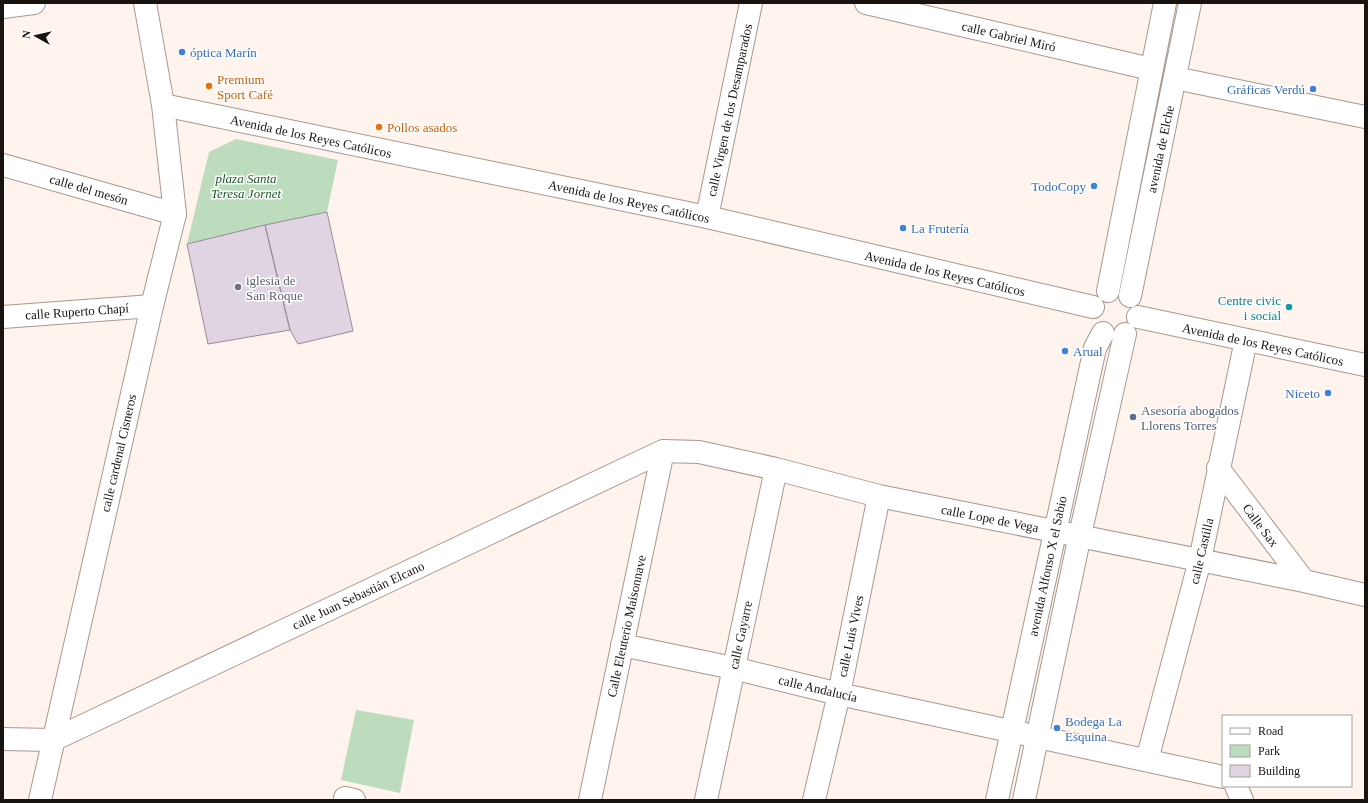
<svg xmlns="http://www.w3.org/2000/svg" width="1368" height="803" font-family="Georgia,serif">
	<rect width="100%" height="100%" fill="#fef3ed"/>
	<!-- green -->
	<path fill="#bddcbe" d="M 236,139 L 338,160 L 327,212 L 187,244 L 209,152 Z
		M 356,710 L 414,720 L 400,793 L 341,780 Z"/>
	<!-- building -->
	<path fill="#e0d4e2" stroke="#978c99" d="M 327,212 L 353,331 L 298,344 L 290,330 L 265,225 Z
		M 265,225 L 290,330 L 208,344 L 187,244 Z"/>
	<g fill="none" stroke-linecap="round" stroke-linejoin="round">
		<!-- minor casing -->
		<g stroke="#a8988f" stroke-width="24">
			<path id="minor" d="M 866,3 L 1151,69
				M 3,7 L 34,3
				M 1175,78 L 1365,117
				M 3,165 L 175,214
				M 707,217 L 751,3
				M 3,317 L 152,306
				M 1218,468 L 1304,581
				M 622,645 L 733,668 L 839,694 L 1223,777
				M 3,739 L 53,740 L 663,451 L 699,452 L 776,469 L 879,496 L 1304,581 L 1365,595
				M 1147,760 L 1200,560 L 1246,340
				M 1236,786 L 1242,800
				M 345,800 L 345,798 L 354,800
				M 590,800 L 663,451
				M 706,800 L 776,469
				M 814,800 L 839,694 L 879,496"/>
		</g>
		<!-- tertiary casing -->
		<g stroke="#a8988f" stroke-width="24">
			<path id="tertiary" d="M 163,105 L 707,217 L 1093,307
				M 1108,291 L 1165,3
				M 1130,296 L 1190,3
				M 1138,317 L 1365,365
				M 40,800 L 152,306 L 175,214 L 163,105 L 145,3
				M 997,800 L 1095,348 L 1103,333
				M 1024,800 L 1080,535 L 1125,334"/>
		</g>
		<!-- minor -->
		<use href="#minor" stroke="#fff" stroke-width="22"/>
		<!-- tertiary -->
		<use href="#tertiary" stroke="#fff" stroke-width="22"/>
	</g>
	<!-- markers -->
	<g fill="#3f7fe0" stroke="#fff" stroke-width="1.5">
		<circle cx="182" cy="52" r="4"/>
		<circle cx="1313" cy="89" r="4"/>
		<circle cx="1094" cy="186" r="4"/>
		<circle cx="903" cy="228" r="4"/>
		<circle cx="1065" cy="351" r="4"/>
		<circle cx="1328" cy="393" r="4"/>
		<circle cx="1057" cy="728" r="4"/>
	</g>
	<g fill="#e8710a" stroke="#fff" stroke-width="1.5">
		<circle cx="209" cy="86" r="4"/>
		<circle cx="379" cy="127" r="4"/>
	</g>
	<circle fill="#6b7280" stroke="#fff" stroke-width="1.5" cx="238" cy="287" r="4"/>
	<circle fill="#0f9aa8" stroke="#fff" stroke-width="1.5" cx="1289" cy="307" r="4"/>
	<circle fill="#5c6f8a" stroke="#fff" stroke-width="1.5" cx="1133" cy="417" r="4"/>
	<g text-anchor="middle" stroke-width="3" stroke-linejoin="round" paint-order="stroke">
		<!-- street labels -->
		<g font-size="13" fill="#191310" stroke="#fff">
			<text transform="translate(1009 36) rotate(13)" y="5">calle Gabriel Miró</text>
			<text transform="translate(729 110) rotate(-78)" y="5">calle Virgen de los Desamparados</text>
			<text transform="translate(311 136) rotate(12)" y="5">Avenida de los Reyes Católicos</text>
			<text transform="translate(1160 149) rotate(-78)" y="5">avenida de Elche</text>
			<text transform="translate(89 189) rotate(16)" y="5">calle del mesón</text>
			<text transform="translate(629 201) rotate(12)" y="5">Avenida de los Reyes Católicos</text>
			<text transform="translate(945 273) rotate(13)" y="5">Avenida de los Reyes Católicos</text>
			<text transform="translate(77 311) rotate(-4)" y="5">calle Ruperto Chapí</text>
			<text transform="translate(1263 344) rotate(12)" y="5">Avenida de los Reyes Católicos</text>
			<text transform="translate(118 453) rotate(-77)" y="5">calle cardenal Cisneros</text>
			<text transform="translate(990 518) rotate(11)" y="5">calle Lope de Vega</text>
			<text transform="translate(1261 525) rotate(53)" y="5">Calle Sax</text>
			<text transform="translate(1201 551) rotate(-77)" y="5">calle Castilla</text>
			<text transform="translate(1047 566) rotate(-78)" y="5">avenida Alfonso X el Sabio</text>
			<text transform="translate(358 595) rotate(-25)" y="5">calle Juan Sebastián Elcano</text>
			<text transform="translate(626 626) rotate(-78)" y="5">Calle Eleuterio Maisonnave</text>
			<text transform="translate(740 635) rotate(-78)" y="5">calle Gayarre</text>
			<text transform="translate(850 636) rotate(-78)" y="5">calle Luis Vives</text>
			<text transform="translate(818 688) rotate(13)" y="5">calle Andalucía</text>
		</g>
		<!-- shop labels -->
		<g font-size="13" fill="#366cbe" stroke="#fff" text-anchor="start">
			<text x="190" y="57">óptica Marín</text>
			<text x="1305" y="94" text-anchor="end">Gráficas Verdú</text>
			<text x="1086" y="191" text-anchor="end">TodoCopy</text>
			<text x="911" y="233">La Frutería</text>
			<text x="1073" y="356">Arual</text>
			<text x="1320" y="398" text-anchor="end">Niceto</text>
			<text x="1065" y="726">Bodega La<tspan x="1065" dy="15">Esquina</tspan></text>
		</g>
		<!-- food labels -->
		<g font-size="13" fill="#c56008" stroke="#fff" text-anchor="start">
			<text x="217" y="84">Premium<tspan x="217" dy="15">Sport Café</tspan></text>
			<text x="387" y="132">Pollos asados</text>
		</g>
		<!-- park labels -->
		<g font-size="13" font-style="italic" fill="#1b5924" stroke="#fff">
			<text x="246" y="183">plaza Santa<tspan x="246" dy="15">Teresa Jornet</tspan></text>
		</g>
		<!-- worship labels -->
		<g font-size="13" fill="#5b616d" stroke="#fff" text-anchor="start">
			<text x="246" y="285">iglesia de<tspan x="246" dy="15">San Roque</tspan></text>
		</g>
		<!-- culture labels -->
		<g font-size="13" fill="#0d838f" stroke="#fff" text-anchor="end">
			<text x="1281" y="305">Centre civic<tspan x="1281" dy="15">i social</tspan></text>
		</g>
		<!-- service labels -->
		<g font-size="13" fill="#4e5e75" stroke="#fff" text-anchor="start">
			<text x="1141" y="415">Asesoría abogados<tspan x="1141" dy="15">Llorens Torres</tspan></text>
		</g>
	</g>
	<!-- border -->
	<rect width="1368" height="803" fill="none" stroke="#191310" stroke-width="8"/>
	<!-- legend -->
	<rect x="1222" y="715" width="130" height="72" fill="#ffffff" stroke="#a3a19f"/>
	<rect x="1230" y="728" width="20" height="6" fill="#ffffff" stroke="#a3a19f"/>
	<text x="1258" y="735" font-size="12" fill="#191310">Road</text>
	<rect x="1230" y="745" width="20" height="12" fill="#bddcbe" stroke="#a3a19f"/>
	<text x="1258" y="755" font-size="12" fill="#191310">Park</text>
	<rect x="1230" y="765" width="20" height="12" fill="#e0d4e2" stroke="#a3a19f"/>
	<text x="1258" y="775" font-size="12" fill="#191310">Building</text>
	<!-- north arrow -->
	<g transform="translate(36 36) rotate(278)" stroke="#ffffff" stroke-width="3" paint-order="stroke">
	<path d="M0-3L7 15L0 10L-7 15Z" fill="#191310"/>
	<text y="-6" font-size="11" font-weight="bold" text-anchor="middle" fill="#191310">N</text>
	</g>
</svg>
